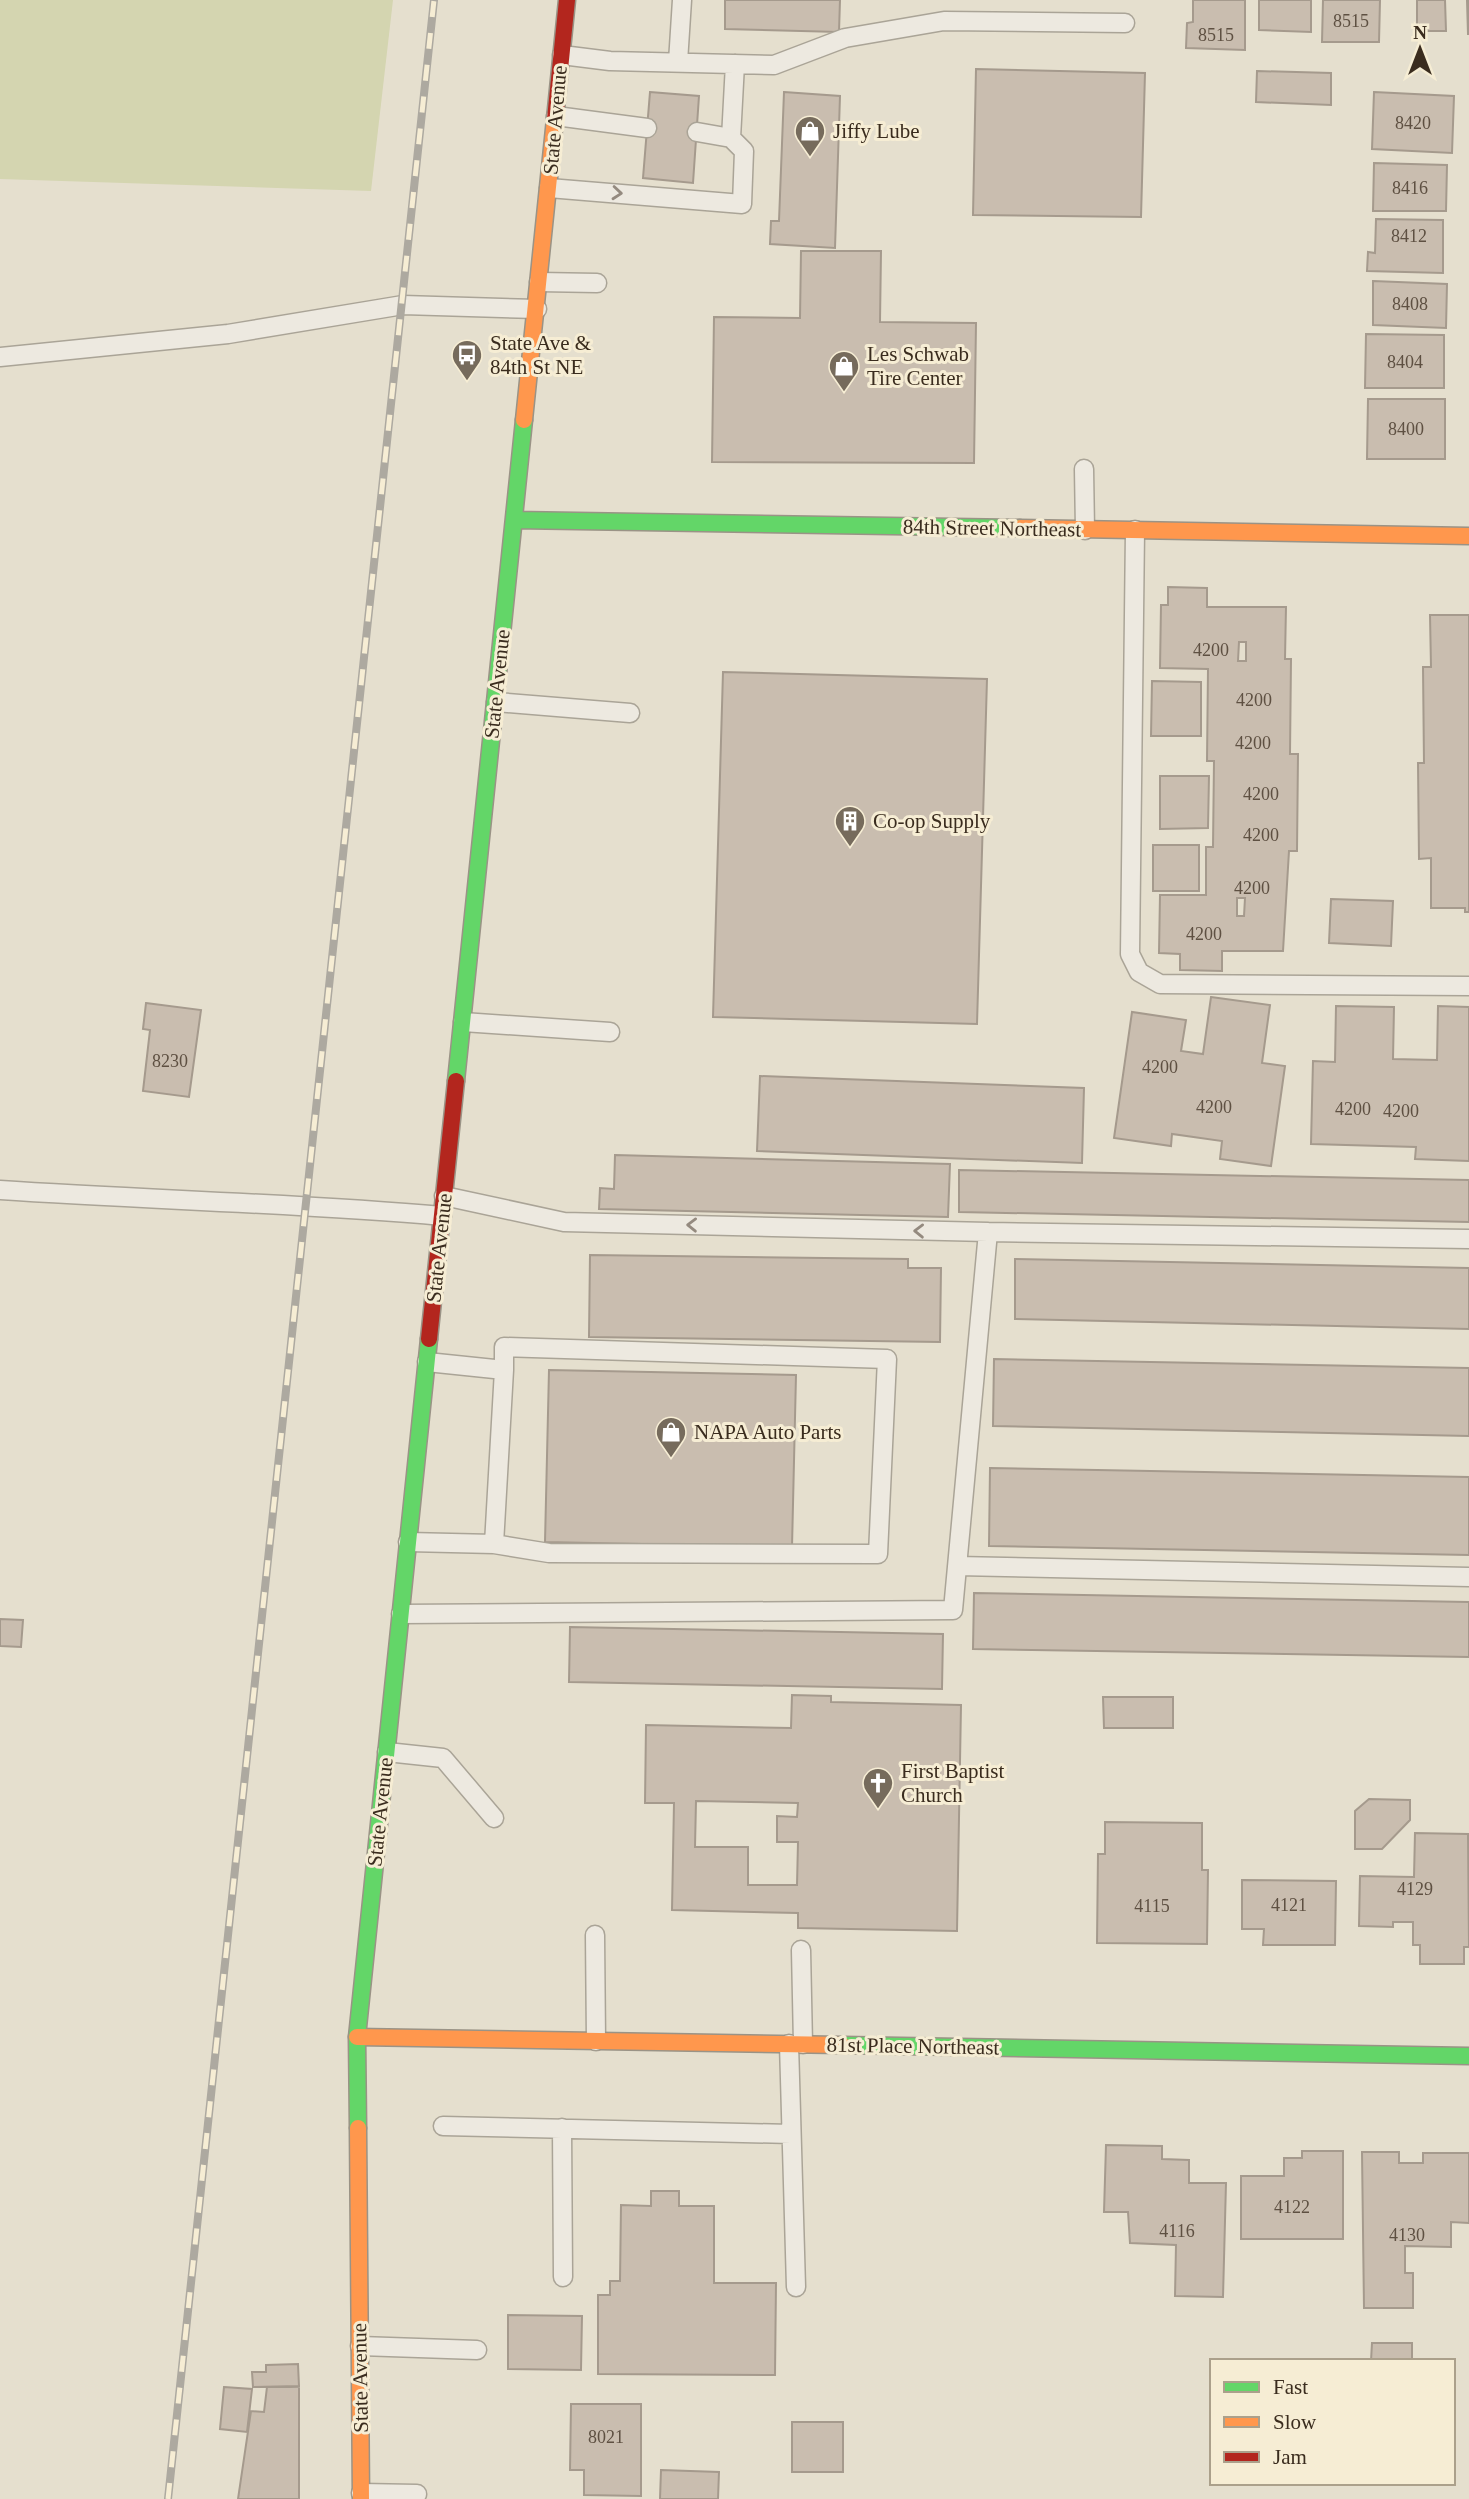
<svg xmlns="http://www.w3.org/2000/svg" width="1469" height="2499" font-family="Georgia,serif">
	<rect width="100%" height="100%" fill="#e5dfce"/>
	<!-- green -->
	<path fill="#d4d5b0" d="M 0,0 L 393,0 L 371,191 L 0,179 Z"/>
	<!-- building -->
	<path fill="#c9bdaf" stroke="#a59a8d" stroke-width="2" fill-rule="evenodd" d="M 725,0 L 840,0 L 839,32 L 725,29 Z
		M 1193,0 L 1245,0 L 1245,50 L 1186,48 L 1187,23 L 1193,22 Z
		M 1259,0 L 1311,0 L 1311,32 L 1259,30 Z
		M 1323,0 L 1380,0 L 1379,42 L 1322,42 Z
		M 1417,0 L 1445,0 L 1446,31 L 1417,31 Z
		M 1467,0 L 1469,0 L 1469,34 L 1468,34 Z
		M 976,69 L 1145,73 L 1141,217 L 973,215 Z
		M 1257,71 L 1331,73 L 1331,105 L 1256,102 Z
		M 650,92 L 699,96 L 693,183 L 643,178 Z
		M 784,92 L 840,96 L 835,248 L 770,244 L 771,221 L 779,221 Z
		M 1374,92 L 1454,96 L 1452,153 L 1372,149 Z
		M 1374,163 L 1447,165 L 1446,211 L 1373,211 Z
		M 1376,219 L 1443,220 L 1443,273 L 1367,271 L 1368,252 L 1375,253 Z
		M 801,251 L 881,251 L 880,322 L 976,323 L 974,463 L 712,462 L 714,317 L 800,318 Z
		M 1373,281 L 1447,284 L 1446,328 L 1373,325 Z
		M 1366,334 L 1444,335 L 1444,388 L 1365,388 Z
		M 1368,399 L 1445,399 L 1445,459 L 1367,459 Z
		M 1168,587 L 1207,588 L 1207,607 L 1286,607 L 1285,659 L 1291,659 L 1290,754 L 1298,754 L 1297,851 L 1289,851 L 1283,951 L 1222,951 L 1222,971 L 1180,970 L 1180,954 L 1159,953 L 1160,895 L 1206,895 L 1206,847 L 1213,847 L 1214,761 L 1207,761 L 1208,669 L 1160,668 L 1161,605 L 1168,605 ZM 1239,642 L 1246,642 L 1246,661 L 1238,661 ZM 1237,898 L 1245,898 L 1244,916 L 1237,916 Z
		M 1430,615 L 1469,615 L 1469,912 L 1465,912 L 1465,908 L 1431,908 L 1431,858 L 1419,859 L 1418,763 L 1424,763 L 1423,667 L 1431,667 Z
		M 723,672 L 987,679 L 977,1024 L 713,1017 Z
		M 1152,681 L 1201,682 L 1201,736 L 1151,736 Z
		M 1160,776 L 1209,776 L 1208,828 L 1160,829 Z
		M 1153,845 L 1199,845 L 1199,891 L 1153,891 Z
		M 1331,899 L 1393,901 L 1391,946 L 1329,943 Z
		M 1211,997 L 1270,1005 L 1262,1063 L 1285,1066 L 1271,1166 L 1220,1159 L 1222,1141 L 1172,1134 L 1171,1146 L 1114,1138 L 1132,1012 L 1186,1020 L 1181,1051 L 1203,1054 Z
		M 146,1003 L 201,1010 L 189,1097 L 143,1091 L 150,1030 L 143,1029 Z
		M 1336,1006 L 1394,1007 L 1393,1059 L 1437,1060 L 1438,1006 L 1469,1007 L 1469,1161 L 1415,1159 L 1416,1147 L 1311,1144 L 1313,1061 L 1335,1062 Z
		M 760,1076 L 1084,1088 L 1082,1163 L 757,1151 Z
		M 615,1155 L 950,1164 L 948,1217 L 599,1209 L 600,1188 L 614,1189 Z
		M 959,1170 L 1469,1180 L 1469,1222 L 959,1212 Z
		M 590,1255 L 908,1259 L 908,1268 L 941,1268 L 940,1342 L 589,1337 Z
		M 1015,1259 L 1469,1268 L 1469,1329 L 1015,1319 Z
		M 994,1359 L 1469,1368 L 1469,1436 L 993,1426 Z
		M 549,1370 L 796,1375 L 792,1547 L 545,1542 Z
		M 990,1468 L 1469,1477 L 1469,1555 L 989,1546 Z
		M 974,1593 L 1469,1602 L 1469,1657 L 973,1649 Z
		M 0,1619 L 23,1620 L 21,1647 L 0,1646 Z
		M 570,1627 L 943,1634 L 942,1689 L 569,1682 Z
		M 792,1695 L 831,1696 L 831,1702 L 961,1705 L 957,1931 L 798,1928 L 798,1913 L 672,1910 L 674,1803 L 645,1803 L 646,1725 L 791,1728 ZM 696,1801 L 798,1803 L 797,1817 L 777,1816 L 777,1842 L 798,1842 L 797,1885 L 748,1885 L 748,1847 L 695,1847 Z
		M 1103,1697 L 1173,1697 L 1173,1728 L 1104,1728 Z
		M 1369,1799 L 1410,1800 L 1410,1820 L 1382,1849 L 1355,1849 L 1355,1811 Z
		M 1105,1822 L 1202,1823 L 1202,1870 L 1208,1870 L 1207,1944 L 1097,1943 L 1098,1854 L 1105,1854 Z
		M 1415,1833 L 1468,1834 L 1469,1947 L 1464,1947 L 1464,1964 L 1420,1964 L 1420,1945 L 1413,1945 L 1413,1922 L 1393,1922 L 1393,1927 L 1359,1926 L 1360,1876 L 1414,1877 Z
		M 1242,1880 L 1336,1881 L 1335,1945 L 1263,1945 L 1264,1929 L 1242,1929 Z
		M 1106,2145 L 1162,2146 L 1162,2159 L 1189,2160 L 1189,2183 L 1226,2183 L 1223,2297 L 1175,2296 L 1176,2245 L 1130,2243 L 1128,2212 L 1104,2212 Z
		M 1302,2151 L 1343,2151 L 1343,2239 L 1241,2239 L 1241,2176 L 1284,2176 L 1284,2158 L 1302,2158 Z
		M 1362,2152 L 1399,2152 L 1399,2163 L 1423,2163 L 1423,2153 L 1469,2153 L 1469,2223 L 1451,2222 L 1451,2247 L 1405,2246 L 1405,2273 L 1413,2273 L 1413,2308 L 1364,2308 Z
		M 651,2191 L 679,2191 L 679,2206 L 714,2206 L 714,2283 L 776,2283 L 775,2375 L 598,2374 L 598,2295 L 610,2295 L 610,2281 L 620,2281 L 621,2205 L 651,2206 Z
		M 508,2315 L 582,2316 L 581,2370 L 508,2369 Z
		M 1372,2343 L 1412,2343 L 1412,2361 L 1371,2361 Z
		M 298,2364 L 299,2386 L 253,2387 L 252,2372 L 266,2372 L 266,2365 Z
		M 224,2387 L 252,2389 L 247,2432 L 220,2429 Z
		M 267,2387 L 299,2387 L 299,2499 L 238,2499 L 251,2411 L 264,2412 Z
		M 571,2404 L 641,2404 L 641,2496 L 584,2495 L 584,2470 L 570,2470 Z
		M 792,2422 L 843,2422 L 843,2472 L 792,2472 Z
		M 661,2470 L 719,2472 L 718,2499 L 660,2499 Z"/>
	<g fill="none" stroke-linecap="round" stroke-linejoin="round">
		<!-- lane casing -->
		<g stroke="#aaa497" stroke-width="21">
			<path id="lane" d="M 562,55 L 610,61 L 774,65 L 845,38 L 944,21 L 1125,23
				M 678,62 L 682,0
				M 556,116 L 647,128
				M 731,138 L 735,64
				M 549,188 L 742,204 L 744,151 L 731,138 L 697,132
				M 539,282 L 597,283
				M 0,357 L 228,334 L 403,305 L 537,309
				M 1084,469 L 1085,530
				M 1135,530 L 1130,954 L 1139,972 L 1160,984 L 1469,986
				M 496,702 L 630,713
				M 463,1022 L 610,1032
				M 0,1190 C 148,1200 295,1203 442,1216
				M 444,1196 L 564,1222 L 988,1232
				M 408,1542 L 494,1544 L 504,1370 L 427,1362
				M 494,1544 L 549,1553 L 878,1554 L 887,1359 L 504,1347 L 504,1370
				M 957,1566 L 1469,1577
				M 401,1614 L 953,1610 L 988,1232 L 1469,1239
				M 387,1752 L 443,1758 L 494,1818
				M 595,1935 L 596,2041
				M 801,1950 L 803,2044
				M 789,2044 L 796,2287
				M 443,2126 L 791,2134
				M 562,2128 L 563,2277
				M 360,2346 L 477,2350
				M 361,2493 L 417,2494"/>
		</g>
		<!-- fast casing -->
		<g stroke="#9a9386" stroke-width="19">
			<path id="fast" d="M 515,520 L 1020,528
				M 456,1081 L 524,420
				M 842,2045 L 1469,2056
				M 358,2128 L 357,2037 L 429,1339"/>
		</g>
		<!-- slow casing -->
		<g stroke="#9a9386" stroke-width="19">
			<path id="slow" d="M 524,420 L 555,119
				M 1020,528 L 1469,536
				M 357,2037 L 842,2045
				M 358,2128 L 361,2499"/>
		</g>
		<!-- jam casing -->
		<g stroke="#9a9386" stroke-width="19">
			<path id="jam" d="M 555,119 L 567,0
				M 429,1339 L 456,1081"/>
		</g>
		<!-- lane -->
		<use href="#lane" stroke="#ede9e0" stroke-width="18"/>
		<!-- fast -->
		<use href="#fast" stroke="#63d668" stroke-width="16"/>
		<!-- slow -->
		<use href="#slow" stroke="#ff974d" stroke-width="16"/>
		<!-- jam -->
		<use href="#jam" stroke="#b3261e" stroke-width="16"/>
		<!-- rail casing -->
		<g stroke="#ada9a0" stroke-width="8">
			<path id="rail" d="M 168,2499 L 434,0"/>
		</g>
		<!-- rail -->
		<use href="#rail" stroke="#f6edd4" stroke-width="5" stroke-dasharray="16" stroke-linecap="butt"/>
	</g>
	<!-- one-way arrows -->
	<defs><path id="oneway-chevron" d="M-2-3.5L2.5 0L-2 3.5" fill="none" stroke-width="1.6" stroke-linecap="round" stroke-linejoin="round" transform="scale(1.75)"/></defs>
	<g stroke="#948a7f">
		<use href="#oneway-chevron" transform="translate(617 193) rotate(5)"/>
		<use href="#oneway-chevron" transform="translate(692 1225) rotate(-179)"/>
		<use href="#oneway-chevron" transform="translate(919 1231) rotate(-179)"/>
	</g>
	<!-- icons -->
	<defs>
		<g id="shop-pin" transform="scale(1.575)"><path d="M0 17L-7.5 6A9.5 9.5 0 1 1 7.5 6Z" fill="#766b5c" stroke="#f6edd4"/><path d="M-5-2.5h2.3a2.7 3.5 0 0 1 5.4 0H5L5.5 6h-11ZM-1.5-2.5h3a1.5 2.3 0 0 0-3 0Z" fill="#fff"/></g>
		<g id="bus-pin" transform="scale(1.575)"><path d="M0 17L-7.5 6A9.5 9.5 0 1 1 7.5 6Z" fill="#766b5c" stroke="#f6edd4"/><path d="M-5-6H5V4H4V6H2V4H-2V6H-4V4H-5ZM-3.5-4V0h7V-4ZM-3.5 1.2v1.5H-2V1.2ZM2 1.2v1.5H3.5V1.2Z" fill="#fff"/></g>
		<g id="building-pin" transform="scale(1.575)"><path d="M0 17L-7.5 6A9.5 9.5 0 1 1 7.5 6Z" fill="#766b5c" stroke="#f6edd4"/><path d="M-4-6H4V6H1V3H-1V6H-4ZM-2.5-4.3h1.7v1.8h-1.7ZM.8-4.3h1.7v1.8H.8ZM-2.5-1h1.7V.8h-1.7ZM.8-1h1.7V.8H.8Z" fill="#fff"/></g>
		<g id="church-pin" transform="scale(1.575)"><path d="M0 17L-7.5 6A9.5 9.5 0 1 1 7.5 6Z" fill="#766b5c" stroke="#f6edd4"/><path d="M-1.2-6h2.4v3.5h3.3v2.4h-3.3V6h-2.4V-.1h-3.3v-2.4h3.3Z" fill="#fff"/></g>
	</defs>
	<g fill-rule="evenodd">
		<use href="#shop-pin" x="810" y="131"/>
		<use href="#bus-pin" x="467" y="355"/>
		<use href="#shop-pin" x="844" y="366"/>
		<use href="#building-pin" x="850" y="821"/>
		<use href="#shop-pin" x="671" y="1432"/>
		<use href="#church-pin" x="878" y="1783"/>
	</g>
	<g text-anchor="middle" stroke-width="6" stroke-linejoin="round" paint-order="stroke">
		<!-- number labels -->
		<g font-size="18" fill="#5e5042">
			<text x="1351" y="27">8515</text>
			<text x="1216" y="41">8515</text>
			<text x="1413" y="129">8420</text>
			<text x="1410" y="194">8416</text>
			<text x="1409" y="242">8412</text>
			<text x="1410" y="310">8408</text>
			<text x="1405" y="368">8404</text>
			<text x="1406" y="435">8400</text>
			<text x="1211" y="656">4200</text>
			<text x="1254" y="706">4200</text>
			<text x="1253" y="749">4200</text>
			<text x="1261" y="800">4200</text>
			<text x="1261" y="841">4200</text>
			<text x="1252" y="894">4200</text>
			<text x="1204" y="940">4200</text>
			<text x="170" y="1067">8230</text>
			<text x="1160" y="1073">4200</text>
			<text x="1214" y="1113">4200</text>
			<text x="1353" y="1115">4200</text>
			<text x="1401" y="1117">4200</text>
			<text x="1415" y="1895">4129</text>
			<text x="1289" y="1911">4121</text>
			<text x="1152" y="1912">4115</text>
			<text x="1292" y="2213">4122</text>
			<text x="1177" y="2237">4116</text>
			<text x="1407" y="2241">4130</text>
			<text x="606" y="2443">8021</text>
		</g>
		<!-- street labels -->
		<g font-size="21" fill="#3a2c1e" stroke="#f6edd4">
			<text transform="translate(555 120) rotate(-85)" y="7">State Avenue</text>
			<text transform="translate(992 528) rotate(1)" y="7">84th Street Northeast</text>
			<text transform="translate(497 684) rotate(-84)" y="7">State Avenue</text>
			<text transform="translate(439 1248) rotate(-84)" y="7">State Avenue</text>
			<text transform="translate(380 1812) rotate(-84)" y="7">State Avenue</text>
			<text transform="translate(913 2046) rotate(1)" y="7">81st Place Northeast</text>
			<text transform="translate(360 2378) rotate(-91)" y="7">State Avenue</text>
		</g>
		<!-- poi labels -->
		<g font-size="21" fill="#3a2c1e" stroke="#f6edd4" text-anchor="start">
			<text x="833" y="138">Jiffy Lube</text>
			<text x="490" y="350">State Ave &amp;<tspan x="490" dy="24">84th St NE</tspan></text>
			<text x="867" y="361">Les Schwab<tspan x="867" dy="24">Tire Center</tspan></text>
			<text x="873" y="828">Co-op Supply</text>
			<text x="694" y="1439">NAPA Auto Parts</text>
			<text x="901" y="1778">First Baptist<tspan x="901" dy="24">Church</tspan></text>
		</g>
	</g>
	<!-- legend -->
	<rect x="1210" y="2359" width="245" height="126" fill="#f6edd4" stroke="#aba08b" stroke-width="2"/>
	<rect x="1224" y="2382" width="35" height="10" fill="#63d668" stroke="#aba08b" stroke-width="2"/>
	<text x="1273" y="2394" font-size="21" fill="#3a2c1e">Fast</text>
	<rect x="1224" y="2417" width="35" height="10" fill="#ff974d" stroke="#aba08b" stroke-width="2"/>
	<text x="1273" y="2429" font-size="21" fill="#3a2c1e">Slow</text>
	<rect x="1224" y="2452" width="35" height="10" fill="#b3261e" stroke="#aba08b" stroke-width="2"/>
	<text x="1273" y="2464" font-size="21" fill="#3a2c1e">Jam</text>
	<!-- north arrow -->
	<g transform="translate(1420 49)" stroke="#f6edd4" stroke-width="5" paint-order="stroke">
	<path d="M0-5L12 26L0 18L-12 26Z" fill="#3a2c1e"/>
	<text y="-10" font-size="19" font-weight="bold" text-anchor="middle" fill="#3a2c1e">N</text>
	</g>
</svg>
